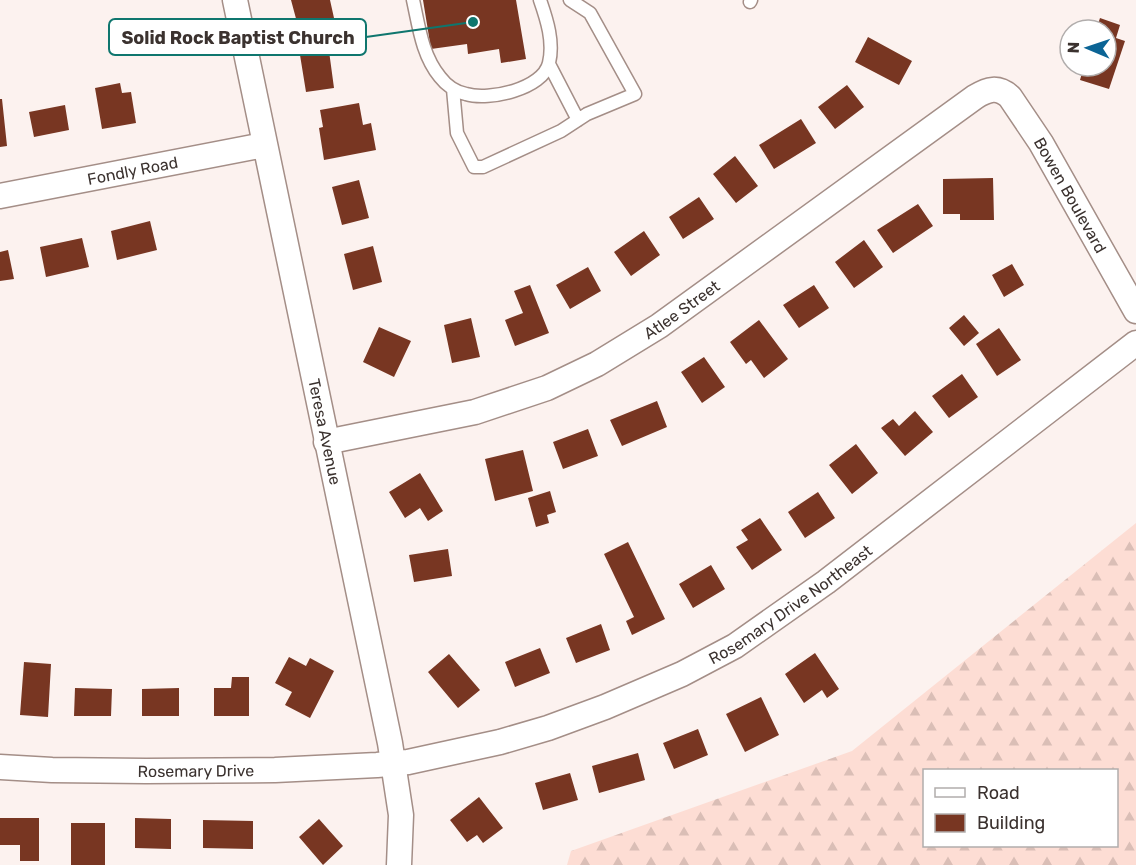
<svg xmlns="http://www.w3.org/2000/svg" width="1136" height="865" font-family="Rubik,sans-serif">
	<defs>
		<pattern id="forest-firs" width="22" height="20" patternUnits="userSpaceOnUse" patternTransform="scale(1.5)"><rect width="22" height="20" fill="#fdddd4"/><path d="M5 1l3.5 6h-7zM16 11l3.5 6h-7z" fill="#dabeb6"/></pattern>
	</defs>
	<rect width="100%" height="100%" fill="#fcf2ef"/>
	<!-- forest -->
	<path fill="url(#forest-firs)" fill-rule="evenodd" d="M 1136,523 L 1136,865 L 567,865 L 571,851 L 852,751 ZM 924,770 L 1116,770 L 1116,846 L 924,846 Z"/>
	<!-- building -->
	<path fill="#783622" d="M 291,0 L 330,0 L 334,18 L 298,26 Z
		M 423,0 L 516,0 L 526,59 L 501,63 L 499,49 L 468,54 L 467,44 L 431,49 Z
		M 1100,18 L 1120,25 L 1116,38 L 1125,41 L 1109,89 L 1080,80 L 1084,66 L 1106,66 L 1106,30 L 1096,30 Z
		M 868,37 L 912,61 L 899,85 L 855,62 Z
		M 329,51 L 334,88 L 306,92 L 300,55 Z
		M 120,83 L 122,93 L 131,92 L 136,123 L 102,129 L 95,88 Z
		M 847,85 L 864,107 L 835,129 L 818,107 Z
		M 0,99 L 2,99 L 7,146 L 0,147 Z
		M 359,103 L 363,125 L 371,123 L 376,150 L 324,160 L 319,128 L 323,127 L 320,110 Z
		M 65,105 L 69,130 L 34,137 L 29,112 Z
		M 801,119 L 816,143 L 774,169 L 759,145 Z
		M 735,156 L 758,186 L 736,203 L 713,174 Z
		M 993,178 L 994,220 L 960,220 L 960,214 L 943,214 L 943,179 Z
		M 359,180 L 369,218 L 342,225 L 332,187 Z
		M 699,197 L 714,219 L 683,239 L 669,217 Z
		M 918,204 L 933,226 L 893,253 L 877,230 Z
		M 150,221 L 157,250 L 117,260 L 111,231 Z
		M 644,231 L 660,255 L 631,276 L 614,252 Z
		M 82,238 L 89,267 L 46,277 L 40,247 Z
		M 864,240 L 883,267 L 854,288 L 835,262 Z
		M 373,246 L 382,282 L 353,290 L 344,254 Z
		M 8,250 L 14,279 L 0,281 L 0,252 Z
		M 1012,264 L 1024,285 L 1004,297 L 992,275 Z
		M 588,267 L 601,291 L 570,309 L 556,285 Z
		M 530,285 L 549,333 L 515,346 L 505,320 L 523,313 L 514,291 Z
		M 814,285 L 829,308 L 799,328 L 783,305 Z
		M 964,315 L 979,333 L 964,346 L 949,328 Z
		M 471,318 L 480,357 L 452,363 L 444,325 Z
		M 759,320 L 788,359 L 764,378 L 751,360 L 746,364 L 730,342 Z
		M 379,327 L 411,341 L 394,377 L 363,362 Z
		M 999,328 L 1021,360 L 997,376 L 976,344 Z
		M 704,357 L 725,387 L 702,403 L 681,372 Z
		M 962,374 L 978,397 L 949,418 L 932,396 Z
		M 657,401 L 667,427 L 622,446 L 610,420 Z
		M 915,411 L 933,432 L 905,456 L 881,428 L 893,419 L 899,426 Z
		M 588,429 L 598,456 L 563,469 L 553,442 Z
		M 856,444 L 878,473 L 852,494 L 829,465 Z
		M 523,450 L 533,491 L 495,501 L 485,459 Z
		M 420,473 L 443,511 L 428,521 L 420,508 L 405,518 L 389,492 Z
		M 550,491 L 556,512 L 547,515 L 549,523 L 536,527 L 528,498 Z
		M 818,492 L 835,518 L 805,538 L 788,512 Z
		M 760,518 L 782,550 L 752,570 L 736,547 L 748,540 L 741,530 Z
		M 628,542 L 665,619 L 632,635 L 626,621 L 634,617 L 604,554 Z
		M 448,549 L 452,576 L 414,582 L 409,555 Z
		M 711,565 L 725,589 L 693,608 L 679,584 Z
		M 601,624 L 610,650 L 576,663 L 566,638 Z
		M 540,648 L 550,673 L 515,687 L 505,662 Z
		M 815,653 L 839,689 L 827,698 L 822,690 L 804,703 L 785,674 Z
		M 449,654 L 480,690 L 458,708 L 428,672 Z
		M 289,657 L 306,666 L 310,658 L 334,671 L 310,718 L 285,705 L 292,692 L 275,683 Z
		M 24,662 L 51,664 L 48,717 L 20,715 Z
		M 232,677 L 249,677 L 249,716 L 214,716 L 214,688 L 231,688 Z
		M 75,688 L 112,689 L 111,716 L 74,716 Z
		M 179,688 L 179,716 L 142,716 L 142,689 Z
		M 761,697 L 779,735 L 745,752 L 726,714 Z
		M 698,729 L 708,755 L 674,769 L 663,743 Z
		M 638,753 L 645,780 L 599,793 L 592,766 Z
		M 570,773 L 578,800 L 543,810 L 535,783 Z
		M 479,797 L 503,828 L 483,843 L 477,835 L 467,842 L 450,820 Z
		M 0,818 L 39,818 L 39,861 L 20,861 L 20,845 L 0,845 Z
		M 135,818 L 171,819 L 171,849 L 135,848 Z
		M 319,819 L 343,846 L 323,865 L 299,837 Z
		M 203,820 L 253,821 L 253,849 L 203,848 Z
		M 71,823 L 105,823 L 105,865 L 71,865 Z"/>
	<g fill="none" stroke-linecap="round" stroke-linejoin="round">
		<!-- lane casing -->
		<g stroke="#a48e87" stroke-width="15">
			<path id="lane" d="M 413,0 C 419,27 422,55 440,77 C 446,85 456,92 466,94 C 489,101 543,89 549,63 C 554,42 547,20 540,0
				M 750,2 L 751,0
				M 549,64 L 578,120
				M 453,89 L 457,133 L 474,167 L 483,167 L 561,131 L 587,114 L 635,94 L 590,13 L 570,0"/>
		</g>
		<!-- street casing -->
		<g stroke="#a48e87" stroke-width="27">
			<g id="street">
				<path id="s1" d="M 235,0 L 390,743 L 401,815 L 399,865"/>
				<path id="s2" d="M 0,196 L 264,145"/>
				<path id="s3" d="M 326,442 L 475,412 L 547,388 L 597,364 L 659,326 L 975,97 C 988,89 998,86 1010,97 L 1041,143 L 1136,311"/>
				<path id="s4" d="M 0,767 L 52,770 L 146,771 L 275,770 L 377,765 L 408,762 L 500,742 L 548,728 L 605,707 L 682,674 L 735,646 L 826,582 L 1136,343"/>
			</g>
		</g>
		<!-- lane -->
		<use href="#lane" stroke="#fff" stroke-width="12"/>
		<!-- street -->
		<use href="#street" stroke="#fff" stroke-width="24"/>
	</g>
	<g text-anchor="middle" stroke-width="6" stroke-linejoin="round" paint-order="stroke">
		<!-- street labels -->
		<g font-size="16" fill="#3b322f" stroke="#fff">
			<text dy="6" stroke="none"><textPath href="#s2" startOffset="135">Fondly Road</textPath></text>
			<text dy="6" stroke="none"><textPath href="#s3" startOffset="900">Bowen Boulevard</textPath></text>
			<text dy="6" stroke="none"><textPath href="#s3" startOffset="384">Atlee Street</textPath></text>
			<text dy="6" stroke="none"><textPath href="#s1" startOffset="441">Teresa Avenue</textPath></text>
			<text dy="6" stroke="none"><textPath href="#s4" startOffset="826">Rosemary Drive Northeast</textPath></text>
			<text dy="6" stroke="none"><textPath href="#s4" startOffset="196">Rosemary Drive</textPath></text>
		</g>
	</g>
	<!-- callouts -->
	<path fill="none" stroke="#0f766e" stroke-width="2" d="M473 22L366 37"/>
	<circle fill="#0f766e" stroke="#fff" stroke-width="2" cx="473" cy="22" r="6"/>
	<rect fill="#fff" stroke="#0f766e" stroke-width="2" x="109" y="19" width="257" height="36" rx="6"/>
	<g font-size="18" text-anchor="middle" font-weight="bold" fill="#3b322f">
		<text x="238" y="44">Solid Rock Baptist Church</text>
	</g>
	<!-- legend -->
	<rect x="923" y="769" width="195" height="78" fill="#ffffff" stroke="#b1adac" stroke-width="1.5"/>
	<rect x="935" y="788" width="30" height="9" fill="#ffffff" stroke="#b1adac" stroke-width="1.5"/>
	<text x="977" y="799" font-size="18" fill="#3b322f">Road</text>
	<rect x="935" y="814" width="30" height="18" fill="#783622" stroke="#b1adac" stroke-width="1.5"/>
	<text x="977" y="829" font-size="18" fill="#3b322f">Building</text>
	<!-- north arrow -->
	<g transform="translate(1088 48) rotate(272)"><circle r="28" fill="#ffffff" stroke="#b1adac" stroke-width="1.5"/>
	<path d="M0-4.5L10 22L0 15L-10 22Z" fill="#0b6495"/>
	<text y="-9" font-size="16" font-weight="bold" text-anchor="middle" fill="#3b322f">N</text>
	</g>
</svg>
